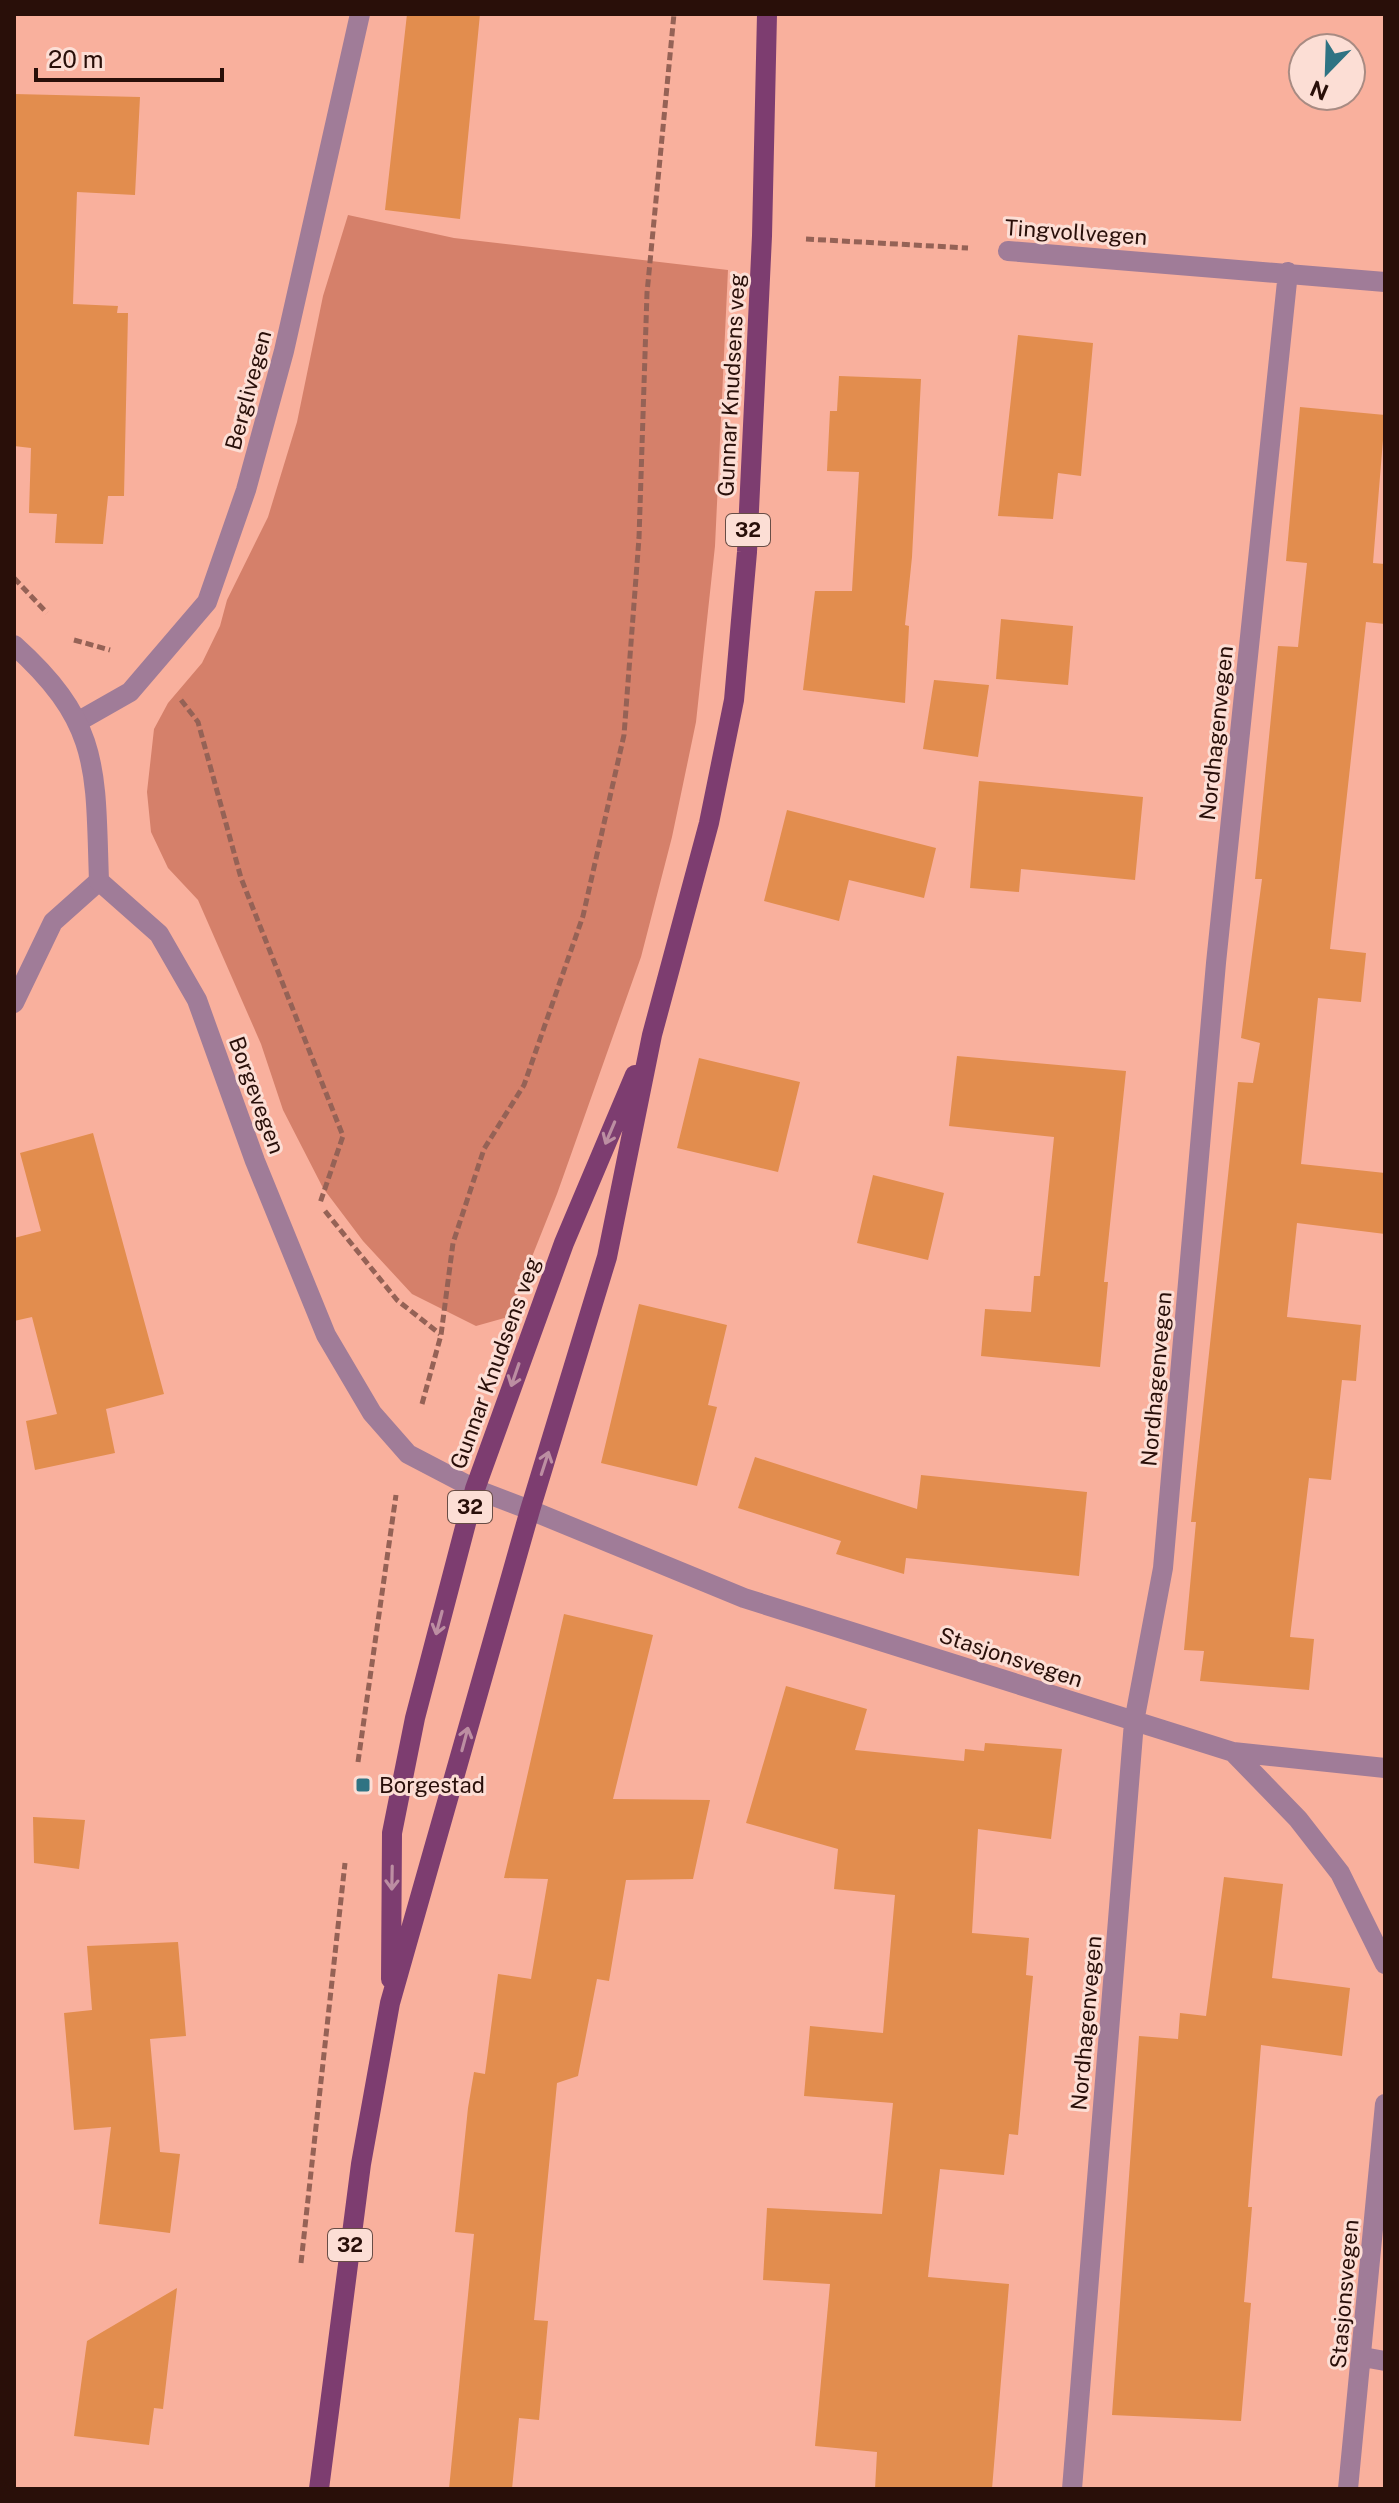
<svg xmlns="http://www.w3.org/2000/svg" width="1399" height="2503" font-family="'Public Sans',sans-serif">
	<rect width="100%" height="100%" fill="#f9b09d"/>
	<!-- green -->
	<path fill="#d5806a" d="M 348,215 L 454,238 L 728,270 L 715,546 L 696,722 L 672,837 L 641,957 L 557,1194 L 508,1317 L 476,1326 L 412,1294 L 363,1241 L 323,1188 L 283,1110 L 261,1044 L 198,900 L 168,868 L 151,832 L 147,792 L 154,729 L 168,703 L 202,663 L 220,626 L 227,600 L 268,517 L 297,422 L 323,296 Z"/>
	<!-- building -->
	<path fill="#e28d4e" d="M 407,14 L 480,14 L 460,219 L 385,210 Z
		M 14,94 L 140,97 L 135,195 L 77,192 L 73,304 L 118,306 L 117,313 L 128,313 L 124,496 L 108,496 L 103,544 L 55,543 L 57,514 L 29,513 L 31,448 L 14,446 Z
		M 1018,335 L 1093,343 L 1081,476 L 1058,473 L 1053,519 L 998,516 Z
		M 839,376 L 921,379 L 912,557 L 905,625 L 909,626 L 905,703 L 803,690 L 815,591 L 852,591 L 859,472 L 827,471 L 830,411 L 837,411 Z
		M 1300,407 L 1385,415 L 1373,563 L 1385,564 L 1385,624 L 1366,622 L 1330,949 L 1366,953 L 1361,1002 L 1318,998 L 1301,1164 L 1385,1173 L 1385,1234 L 1297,1223 L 1287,1317 L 1361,1325 L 1356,1381 L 1342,1380 L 1331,1480 L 1309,1478 L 1290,1637 L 1314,1639 L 1309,1690 L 1200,1681 L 1204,1651 L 1184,1650 L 1196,1522 L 1191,1522 L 1238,1082 L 1253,1083 L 1260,1043 L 1241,1038 L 1262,879 L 1255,879 L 1278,646 L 1298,647 L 1307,563 L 1286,561 Z
		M 1001,619 L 1073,626 L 1068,685 L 996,679 Z
		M 934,680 L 989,685 L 978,757 L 923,749 Z
		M 979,781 L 1143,797 L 1135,880 L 1021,869 L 1019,892 L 970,888 Z
		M 787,810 L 936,848 L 924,898 L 849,880 L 839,921 L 764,901 Z
		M 957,1056 L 1126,1071 L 1104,1282 L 1108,1282 L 1100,1367 L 981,1356 L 985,1309 L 1031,1312 L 1034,1276 L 1040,1276 L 1054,1137 L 949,1126 Z
		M 699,1058 L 800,1082 L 778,1172 L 677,1148 Z
		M 93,1133 L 164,1394 L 106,1409 L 115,1453 L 35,1470 L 26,1421 L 57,1414 L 32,1317 L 14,1321 L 14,1238 L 41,1231 L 20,1153 Z
		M 873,1175 L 944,1193 L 928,1260 L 857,1243 Z
		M 639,1304 L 727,1325 L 708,1405 L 717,1407 L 697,1486 L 601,1463 Z
		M 755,1457 L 917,1509 L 921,1475 L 1087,1492 L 1079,1576 L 906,1558 L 904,1574 L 836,1554 L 841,1541 L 738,1508 Z
		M 564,1614 L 653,1635 L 613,1799 L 710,1800 L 693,1879 L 626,1880 L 609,1981 L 597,1979 L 578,2076 L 557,2083 L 534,2320 L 548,2321 L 539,2420 L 519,2418 L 512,2489 L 449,2489 L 474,2234 L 455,2232 L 468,2108 L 474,2072 L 485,2074 L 498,1974 L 531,1979 L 548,1879 L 504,1878 Z
		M 786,1686 L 867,1709 L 855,1750 L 964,1761 L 965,1749 L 984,1751 L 985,1743 L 1062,1749 L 1051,1839 L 978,1829 L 972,1933 L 1029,1938 L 1026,1975 L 1033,1976 L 1018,2135 L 1009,2134 L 1004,2175 L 940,2169 L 928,2277 L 1009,2284 L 992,2489 L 875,2489 L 877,2452 L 815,2446 L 830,2284 L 763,2280 L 767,2208 L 882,2214 L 893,2103 L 804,2096 L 810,2026 L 883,2033 L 895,1895 L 834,1889 L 838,1849 L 746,1823 Z
		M 33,1817 L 85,1820 L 79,1869 L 34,1863 Z
		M 1224,1877 L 1283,1884 L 1272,1978 L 1350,1988 L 1342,2056 L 1261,2045 L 1248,2207 L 1252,2207 L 1244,2302 L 1251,2303 L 1241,2421 L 1112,2415 L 1139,2036 L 1178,2039 L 1180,2013 L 1206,2016 Z
		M 178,1942 L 186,2036 L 150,2039 L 160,2152 L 180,2154 L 170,2233 L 99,2224 L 111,2127 L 74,2130 L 64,2013 L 92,2010 L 87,1946 Z
		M 177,2288 L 163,2409 L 154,2408 L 149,2445 L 74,2436 L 87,2341 Z"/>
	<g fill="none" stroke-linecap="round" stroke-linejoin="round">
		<!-- path -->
		<path stroke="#956256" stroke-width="5" stroke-dasharray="8 4" stroke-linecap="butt" d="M 806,239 L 968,248
			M 14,578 L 47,613
			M 74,640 L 110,650
			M 181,700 L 198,722 L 241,878 L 343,1136 L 320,1203
			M 325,1211 L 397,1300 L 440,1334
			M 422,1404 L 441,1335 L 453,1243 L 484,1149 L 524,1085 L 583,916 L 624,735 L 639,538 L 647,293 L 674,14
			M 358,1762 L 396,1495
			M 301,2263 L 345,1863"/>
		<!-- minor -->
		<path stroke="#a07c98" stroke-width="20" d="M 1008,251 L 1385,282
			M 79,721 L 130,692 L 207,602 L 246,490 L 284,351 L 360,14
			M 14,1003 L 53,922 L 99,881
			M 530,1510 L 744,1598 L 1233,1752 L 1298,1819 L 1340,1873 L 1385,1964
			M 1233,1752 L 1385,1768
			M 1363,2357 L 1385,2361
			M 1072,2489 L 1134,1722 L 1163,1568 L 1216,963 L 1288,272
			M 1348,2489 L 1385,2104"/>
		<!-- tertiary -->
		<path stroke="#a07c98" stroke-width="20" d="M 14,645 C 102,724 95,771 99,881 L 159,934 L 197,1000 L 255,1161 L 326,1335 L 372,1413 L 408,1454 L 475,1489 L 530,1510"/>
		<!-- primary -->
		<path stroke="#7d3d70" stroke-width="20" d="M 391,1979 L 392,1833 L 415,1718 L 475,1489 L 564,1243 L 635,1075
			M 319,2489 L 361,2164 L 390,2003 L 530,1510 L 607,1257 L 652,1035 L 709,823 L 734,700 L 747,552 L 762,236 L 767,14"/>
	</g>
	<!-- one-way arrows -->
	<defs><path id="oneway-shaft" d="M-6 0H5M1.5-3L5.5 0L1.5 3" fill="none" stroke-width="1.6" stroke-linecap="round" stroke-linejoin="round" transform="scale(2)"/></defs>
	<g stroke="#bc8ea2">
		<use href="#oneway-shaft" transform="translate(610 1133) rotate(113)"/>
		<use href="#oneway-shaft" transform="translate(515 1375) rotate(109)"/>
		<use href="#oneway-shaft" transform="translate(545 1463) rotate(-72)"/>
		<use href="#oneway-shaft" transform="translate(439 1623) rotate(105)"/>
		<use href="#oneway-shaft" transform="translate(465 1739) rotate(-75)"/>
		<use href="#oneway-shaft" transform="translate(392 1878) rotate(91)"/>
	</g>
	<!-- markers -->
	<rect fill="#2f7383" stroke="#fcded5" stroke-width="3" x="355" y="1777" width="16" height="16" rx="4"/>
	<g text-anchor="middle" stroke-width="6" stroke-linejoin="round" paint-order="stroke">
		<!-- shield labels -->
		<g fill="#fcded5" stroke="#684d46" stroke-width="2">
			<rect x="726" y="514" width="44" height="32" rx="6"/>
			<rect x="448" y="1491" width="44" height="32" rx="6"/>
			<rect x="328" y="2229" width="44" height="32" rx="6"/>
		</g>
		<g font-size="20" font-weight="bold" fill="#290f09">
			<text x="748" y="537">32</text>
			<text x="470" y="1514">32</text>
			<text x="350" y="2252">32</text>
		</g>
		<!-- street labels -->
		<g font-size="22" fill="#290f09" stroke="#fcded5">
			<text transform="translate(1076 232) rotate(4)" y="8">Tingvollvegen</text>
			<text transform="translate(731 385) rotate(-87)" y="8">Gunnar Knudsens veg</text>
			<text transform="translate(248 390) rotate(-75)" y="8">Berglivegen</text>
			<text transform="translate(1216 733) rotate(-84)" y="8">Nordhagenvegen</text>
			<text transform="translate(257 1095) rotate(70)" y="8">Borgevegen</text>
			<text transform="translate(495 1363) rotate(-70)" y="8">Gunnar Knudsens veg</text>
			<text transform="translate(1156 1379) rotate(-85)" y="8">Nordhagenvegen</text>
			<text transform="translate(1011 1657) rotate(18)" y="8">Stasjonsvegen</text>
			<text transform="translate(1086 2023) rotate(-85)" y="8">Nordhagenvegen</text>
			<text transform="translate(1344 2294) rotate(-85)" y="8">Stasjonsvegen</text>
		</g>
		<!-- poi labels -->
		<g font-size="22" fill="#290f09" stroke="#fcded5" text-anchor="start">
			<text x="379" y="1793">Borgestad</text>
		</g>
	</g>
	<!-- border -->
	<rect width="1399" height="2503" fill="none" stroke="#290f09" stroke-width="32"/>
	<!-- north arrow -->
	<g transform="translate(1327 72) rotate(203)"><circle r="38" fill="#fcded5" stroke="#a88b83" stroke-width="2"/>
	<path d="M0-6L14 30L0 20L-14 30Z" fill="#2f7383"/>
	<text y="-12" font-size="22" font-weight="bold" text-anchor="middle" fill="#290f09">N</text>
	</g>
	<!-- scale -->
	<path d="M36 68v12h186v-12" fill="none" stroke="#290f09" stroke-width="4"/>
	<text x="48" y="68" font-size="24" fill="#290f09" stroke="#fcded5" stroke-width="6" paint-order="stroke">20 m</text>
</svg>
